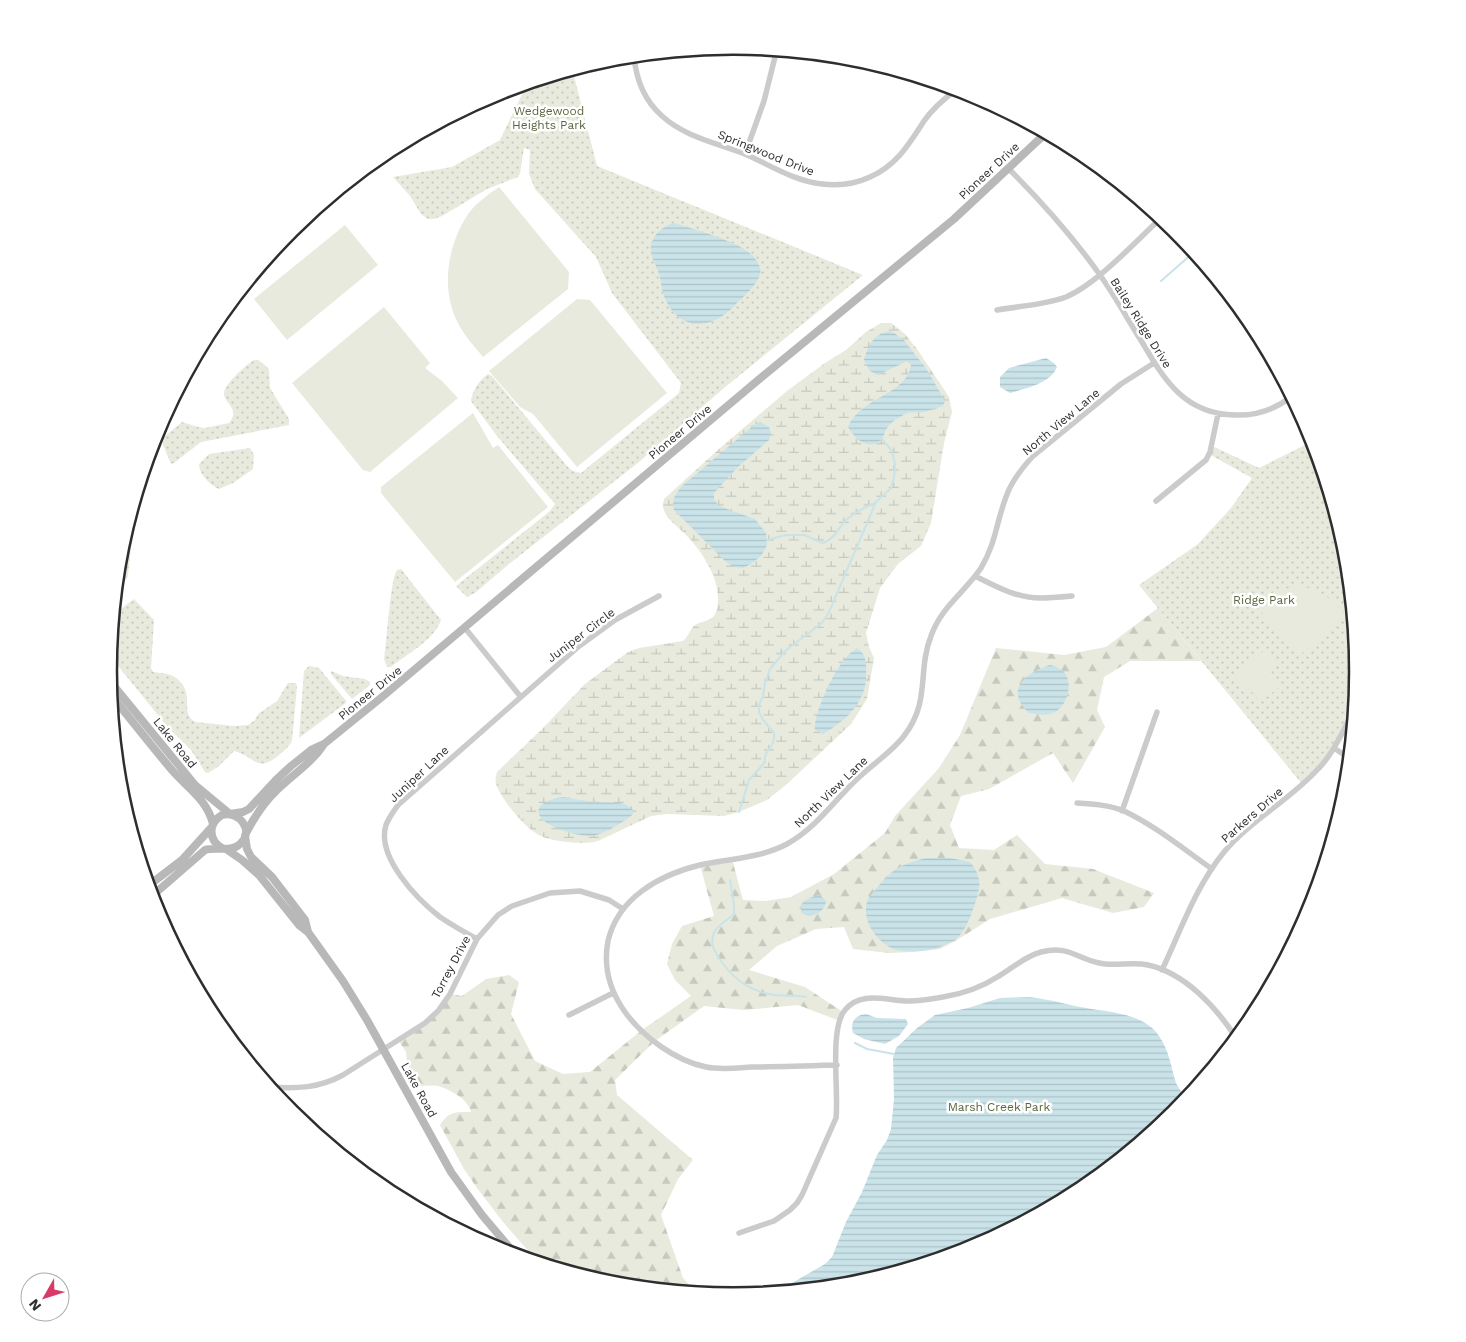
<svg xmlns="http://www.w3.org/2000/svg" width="1466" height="1342" font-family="'Work Sans',sans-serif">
	<defs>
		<pattern id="green-dots" width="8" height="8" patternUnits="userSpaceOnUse" patternTransform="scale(1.25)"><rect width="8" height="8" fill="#e7eadc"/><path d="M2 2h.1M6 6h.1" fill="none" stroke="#c6c9bd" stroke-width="1.8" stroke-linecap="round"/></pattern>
		<pattern id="forest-firs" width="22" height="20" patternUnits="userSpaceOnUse" patternTransform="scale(1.25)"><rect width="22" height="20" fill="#e7eadc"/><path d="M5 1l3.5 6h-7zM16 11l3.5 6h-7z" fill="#c6c9bd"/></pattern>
		<pattern id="wetland-marsh" width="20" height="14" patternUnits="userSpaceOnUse" patternTransform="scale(1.25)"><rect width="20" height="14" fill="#e7eadc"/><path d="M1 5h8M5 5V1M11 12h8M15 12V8" fill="none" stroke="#c6c9bd"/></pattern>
		<pattern id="water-rules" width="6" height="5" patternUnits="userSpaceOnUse" patternTransform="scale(1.25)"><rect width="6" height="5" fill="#c9e3e9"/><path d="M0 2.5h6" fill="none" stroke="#adc3c8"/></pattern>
	</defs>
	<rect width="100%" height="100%" fill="#fff"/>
	<!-- green -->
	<path fill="url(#green-dots)" d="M 634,56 L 635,63 L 574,76 L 597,166 L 863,275 L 724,388 L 639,462 L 509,564 L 475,593 L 467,597 L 456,586 L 549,512 L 555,504 L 497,436 L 471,401 C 472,391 480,379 488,374 L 492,376 L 567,466 L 573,471 L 581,473 L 679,393 L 681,383 L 612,293 L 596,257 L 535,189 L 529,174 L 530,150 L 524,148 L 520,173 L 518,177 L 487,189 L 442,216 L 434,219 L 428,219 L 421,214 L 410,196 L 393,177 L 452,167 L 500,140 L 527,84 L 611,58 Z
		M 254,360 L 258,360 L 266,366 L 269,370 L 270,388 L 289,419 L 289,425 L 201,442 L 174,463 L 171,464 L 163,445 L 164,437 L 182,422 L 198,427 L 205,428 L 229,423 C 240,409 227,406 224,395 C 222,386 247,364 254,360 Z
		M 1313,441 L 1346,549 L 1353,626 L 1347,630 L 1355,645 L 1358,671 L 1354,711 L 1334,748 L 1302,784 L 1139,585 L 1198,544 L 1231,508 L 1252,478 L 1209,454 L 1212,446 L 1259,468 Z
		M 250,448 L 254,455 L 253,469 L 233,483 L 219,489 C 210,485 199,474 199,464 L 209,454 Z
		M 129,519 L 134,520 L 128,575 L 126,580 L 116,589 L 120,549 Z
		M 401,569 L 441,620 C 434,640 407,654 391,667 L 387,667 L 384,659 C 387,642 390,580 397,570 Z
		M 134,599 L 154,620 L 151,668 L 153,672 C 160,673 167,673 173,676 C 198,690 178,715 196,722 L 234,726 L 248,725 L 255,720 L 258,714 L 277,701 L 288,683 L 296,683 L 297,687 L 292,740 C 290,747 284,750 279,755 C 256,774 255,756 234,751 L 219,766 L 208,773 L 205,772 L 191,750 L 166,725 L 110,656 L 114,614 Z
		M 309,666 L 319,668 L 347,702 L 299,738 L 304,671 Z
		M 331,671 L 343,676 L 365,679 L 370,682 L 370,685 L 352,699 L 331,674 Z"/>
	<!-- forest -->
	<path fill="url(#forest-firs)" d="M 1158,608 L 1201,661 L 1130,661 L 1104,677 L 1097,710 L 1105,727 L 1073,783 L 1053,753 L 989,789 L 961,796 L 950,825 L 959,848 L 994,850 L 1017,835 L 1045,864 L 1093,869 L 1154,893 L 1144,907 L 1113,913 L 1062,898 L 990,919 L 957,940 L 940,949 L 912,952 L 889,953 L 853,949 L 844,927 L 816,929 L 777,946 L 749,970 L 805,987 L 843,1012 L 840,1021 L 798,1005 L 744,1010 L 704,1006 L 655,1041 L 615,1080 L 617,1095 L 693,1160 L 678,1179 L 661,1215 L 683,1278 L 696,1292 L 611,1284 L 538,1262 L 503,1222 L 477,1188 L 464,1169 L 440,1125 C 449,1111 456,1112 471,1112 C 469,1100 450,1089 438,1086 C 432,1085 425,1086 418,1086 L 407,1063 L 406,1052 L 398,1040 L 425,1023 L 450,994 L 462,996 L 486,979 L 509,975 L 519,982 L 511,1014 L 535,1061 L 563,1074 L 590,1072 L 642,1030 L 691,996 L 675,980 L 667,964 L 672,944 L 682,926 L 714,916 L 700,865 L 732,859 L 743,900 L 766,901 L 791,897 L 834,874 L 885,833 L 895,816 L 939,768 L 960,735 L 996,648 L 1064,655 L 1106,647 Z"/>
	<!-- wetland -->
	<path fill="url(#wetland-marsh)" d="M 881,323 L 891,323 L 904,333 L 917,349 L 949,397 L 952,412 L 944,443 L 931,523 L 921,546 L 898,564 L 880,588 L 866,633 L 869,647 L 874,658 L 867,699 L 851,724 L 787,784 L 767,800 L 739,812 L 724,816 L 667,814 L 651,816 L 598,841 C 584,845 554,842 541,836 C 526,830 501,799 496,784 C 495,780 496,776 497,772 L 543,728 L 585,684 L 628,652 L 639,648 L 683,641 C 688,637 689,631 694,626 C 699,621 709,622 714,616 C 718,610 718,604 718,598 C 718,576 702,552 687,536 C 680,528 665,519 663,507 C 662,504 664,502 664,499 L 720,448 L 787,391 L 825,363 L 846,350 L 866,332 Z"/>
	<!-- pitch -->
	<path fill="#e7eadc" d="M 499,187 L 569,272 L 568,289 L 483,357 C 474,346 464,335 458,323 C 441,291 447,249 465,219 C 473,205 486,196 499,187 Z
		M 345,225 L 378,265 L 287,340 L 254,299 Z
		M 577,299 L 590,300 L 667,393 L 577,467 L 533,414 L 520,407 L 489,371 Z
		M 384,307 L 430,363 L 425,368 L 442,381 L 458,398 L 370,472 L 363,470 L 292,383 Z
		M 473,413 L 493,448 L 498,445 L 548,507 L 455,582 L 381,493 L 381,487 Z
		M 1301,586 C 1322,591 1334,600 1347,617 L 1301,654 L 1295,653 L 1254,603 C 1269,592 1283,588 1301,586 Z
		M 1265,650 L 1277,665 L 1246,690 L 1234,675 Z
		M 1271,672 L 1282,685 L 1260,702 L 1250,689 Z"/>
	<!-- water -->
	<path fill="url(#water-rules)" d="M 674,223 C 695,230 735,240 751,254 C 756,259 762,267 760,274 C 756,287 743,297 734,306 C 709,333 675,330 663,293 C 661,286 661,278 658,271 C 657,266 653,262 652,257 C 647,241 659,227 674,223 Z
		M 891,331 L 903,339 L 927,370 L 945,401 L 943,406 C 937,408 931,410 924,412 C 918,413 911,411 905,414 C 898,418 891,422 887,428 C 885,431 884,436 882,439 C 869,452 855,439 848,427 C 859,398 908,394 911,365 L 907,361 L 878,375 L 870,371 L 864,360 C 869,344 873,334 891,331 Z
		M 1046,358 L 1054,363 L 1057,367 C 1050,384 1026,388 1010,393 L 1000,387 L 1000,377 L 1009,368 Z
		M 760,422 L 769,427 L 771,433 L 769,440 L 738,467 L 714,493 L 714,499 L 719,506 L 755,519 L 766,533 L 767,545 L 761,556 L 751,564 L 743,568 L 735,567 L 726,562 L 674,510 C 671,499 676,494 682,486 L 754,425 Z
		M 858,649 C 865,654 865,658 866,666 C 869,699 850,718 823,734 L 815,730 C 813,714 841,651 858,649 Z
		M 1050,665 C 1055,666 1060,668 1064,672 C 1074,684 1067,707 1053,713 C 1045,716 1037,714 1029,713 C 1004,690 1025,673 1050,665 Z
		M 564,797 C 575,799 585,801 596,802 C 608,803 624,800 633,810 L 633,814 C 626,821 602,835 592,836 C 582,837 555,829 547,823 C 526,808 549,798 564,797 Z
		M 926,858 L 950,858 L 970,862 C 985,880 979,892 972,912 C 969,920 964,932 957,938 C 943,949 921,953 903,951 C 881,949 861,923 867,902 C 868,897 873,893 876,889 C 893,868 900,865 926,858 Z
		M 820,895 L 826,901 C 825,913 811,919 801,913 L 801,905 C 806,899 812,896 820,895 Z
		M 1030,997 C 1045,999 1059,1002 1075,1006 C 1101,1012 1143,1011 1159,1036 C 1169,1050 1171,1067 1176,1083 C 1179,1089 1183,1094 1186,1100 L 1175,1113 L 1080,1191 L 972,1248 L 855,1284 L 778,1291 L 825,1264 L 832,1257 L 846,1222 L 862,1192 L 877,1155 L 887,1140 L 891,1129 L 894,1099 L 893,1058 L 896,1048 L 917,1028 L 935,1015 L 968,1008 L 1000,998 Z
		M 866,1014 L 877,1018 L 906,1019 L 908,1024 L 899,1036 L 885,1044 L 864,1039 L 853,1033 C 850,1022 855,1015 866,1014 Z"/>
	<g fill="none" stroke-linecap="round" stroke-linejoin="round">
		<!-- stream -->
		<path stroke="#c9e3e9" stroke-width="2" d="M 1161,281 L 1194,252
			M 767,540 L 786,535 L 804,535 L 823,543 C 834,539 838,529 845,521 C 854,512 866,507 876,502
			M 739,812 L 749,780 L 765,762 C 763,749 776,748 774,733 L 763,720 L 759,712 L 759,705 L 763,696 L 765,683 L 770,669 L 785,651 L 822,623 L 829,612 L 876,502 L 891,488 L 894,477 L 895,464 L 892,451 L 882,439
			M 730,880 L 734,904 L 734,914 C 728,920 717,925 714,933 C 710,942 713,949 719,958 C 732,978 750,992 775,995 C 785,996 795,995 806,997
			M 855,1043 L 867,1049 L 894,1054"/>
		<!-- street -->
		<path stroke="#cbcbcb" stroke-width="5.5" d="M 634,56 C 636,79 645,101 662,116 C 685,137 717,143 745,154 C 770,165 794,181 822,184 C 838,186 855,184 870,177 C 897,165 909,144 924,121 C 933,108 945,98 957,89
			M 745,154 L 764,101 L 775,57
			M 1008,168 C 1041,201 1073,237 1100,275 C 1115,296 1128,320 1142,342 C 1165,381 1185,414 1235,415 C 1255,416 1275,409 1291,397
			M 997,310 C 1019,306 1045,305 1066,297 C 1097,284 1136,241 1161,218
			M 1156,501 L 1206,460 L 1210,452 L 1218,414
			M 975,576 C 995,586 1016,598 1040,598 C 1050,598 1061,597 1072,596
			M 465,628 L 520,696
			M 1334,748 L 1349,758
			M 1077,803 C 1093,804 1109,805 1124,811 C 1154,825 1185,850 1212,869
			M 1122,811 L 1157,712
			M 477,939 C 464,932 452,925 440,917 C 417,899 376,857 386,825 C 389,817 394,811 398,805 L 578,647 L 615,620 L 659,596
			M 1162,970 C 1181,930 1196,886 1224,852 C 1251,820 1290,800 1318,769 C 1334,753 1343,730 1354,711
			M 569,1015 L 613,993
			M 837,1065 C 808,1066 780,1067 751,1067 C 737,1068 721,1070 706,1067 C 676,1061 643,1037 625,1012 C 610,991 603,967 608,941 C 618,898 659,875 700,865 C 728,859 761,858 787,844 C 816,828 833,802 856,780 C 871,765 891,753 904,736 C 931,701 917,672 931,636 C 941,607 965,592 981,568 C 996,543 996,523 1006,497 C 1011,482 1022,468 1033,456 L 1121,384 L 1154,363
			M 270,1087 C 297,1089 319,1088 343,1075 L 425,1023 L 438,1011 L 450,994 L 477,939 L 498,915 L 512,906 L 550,893 L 580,891 L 609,900 L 623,909
			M 739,1233 L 774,1221 L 790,1210 L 797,1203 L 802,1195 L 836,1118 C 839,1091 829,1029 845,1010 C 861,990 887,1001 909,1001 C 920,1001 932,999 943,997 C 962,994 982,987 999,976 C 1013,968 1025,956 1041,952 C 1068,945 1076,958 1099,963 C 1115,967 1132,961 1148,965 C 1185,973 1217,1008 1236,1038"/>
		<!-- secondary -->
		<path stroke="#b8b8b8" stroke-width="8" d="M 109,680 L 195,785 L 230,814
			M 111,695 C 131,720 151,745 171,769 C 187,788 207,799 213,824
			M 230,814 L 243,812 L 249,809 L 276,780 L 291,766 L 311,750 L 324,744 L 382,697 L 757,381 L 954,219 L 1046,133
			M 246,833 C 254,818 263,803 276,791 C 292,775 312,763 324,744
			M 245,836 L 247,849 L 251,857 L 272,877 L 305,920 L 308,932 L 343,981 L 367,1020 L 451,1172 L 482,1215 L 515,1254
			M 226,849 L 242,860 L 259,875 L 299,925 L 308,932
			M 148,886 L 182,860 L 211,828
			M 152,896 L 205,850 C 216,846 231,853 240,844 C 255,831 239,810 222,815 C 208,823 208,840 222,848"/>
	</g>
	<g text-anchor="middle" stroke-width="5" stroke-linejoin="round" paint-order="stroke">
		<!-- park labels -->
		<g font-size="12" fill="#59663e" stroke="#fff">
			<text x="549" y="115">Wedgewood<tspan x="549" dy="14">Heights Park</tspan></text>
			<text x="1264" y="604">Ridge Park</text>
			<text x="999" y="1111">Marsh Creek Park</text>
		</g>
		<!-- street labels -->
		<g font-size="12" fill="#2e2e2e" stroke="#fff">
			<text transform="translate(766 153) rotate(22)" y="4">Springwood Drive</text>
			<text transform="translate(989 171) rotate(-43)" y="4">Pioneer Drive</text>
			<text transform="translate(1141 323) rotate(58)" y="4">Bailey Ridge Drive</text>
			<text transform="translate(1061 422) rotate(-40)" y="4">North View Lane</text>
			<text transform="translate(680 432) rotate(-40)" y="4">Pioneer Drive</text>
			<text transform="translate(581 635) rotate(-37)" y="4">Juniper Circle</text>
			<text transform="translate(370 693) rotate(-39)" y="4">Pioneer Drive</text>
			<text transform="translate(175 743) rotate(51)" y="4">Lake Road</text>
			<text transform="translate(419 774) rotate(-43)" y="4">Juniper Lane</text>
			<text transform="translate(831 792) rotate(-44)" y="4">North View Lane</text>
			<text transform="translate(1252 815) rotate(-41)" y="4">Parkers Drive</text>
			<text transform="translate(451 967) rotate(-62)" y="4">Torrey Drive</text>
			<text transform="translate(419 1090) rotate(61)" y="4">Lake Road</text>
		</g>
	</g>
	<!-- crop -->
	<path d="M0 0H1466V1342H0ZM117 671a616 616 0 1 1 1232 0a616 616 0 1 1-1232 0Z" fill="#fff" fill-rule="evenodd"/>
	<path fill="none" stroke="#2e2e2e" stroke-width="2.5" d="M117 671a616 616 0 1 1 1232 0a616 616 0 1 1-1232 0Z"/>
	<!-- north arrow -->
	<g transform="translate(45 1297) rotate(231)"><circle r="24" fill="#ffffff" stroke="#ababab"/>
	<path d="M0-4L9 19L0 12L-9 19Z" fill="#da3a68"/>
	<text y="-8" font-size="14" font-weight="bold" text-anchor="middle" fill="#2e2e2e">N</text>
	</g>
</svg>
